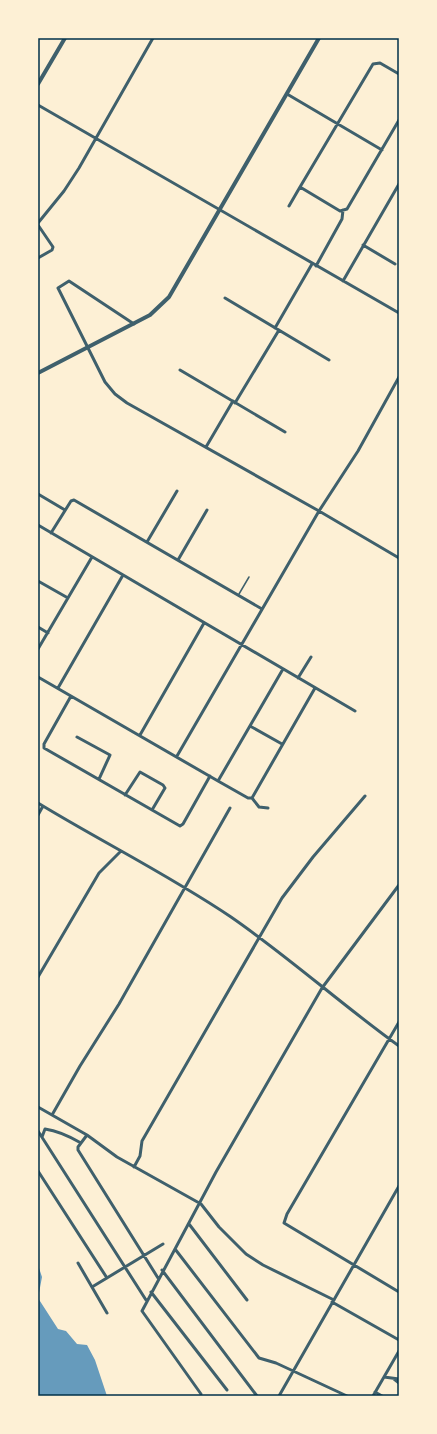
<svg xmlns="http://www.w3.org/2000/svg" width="437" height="1434" font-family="'Zilla Slab',serif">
	<rect width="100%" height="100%" fill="#fdf0d5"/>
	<!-- water -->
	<path fill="#669bbc" d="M 38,1265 L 42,1277 L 38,1298 L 58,1329 L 66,1331 L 77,1344 L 87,1345 L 95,1360 L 107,1396 L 38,1396 Z"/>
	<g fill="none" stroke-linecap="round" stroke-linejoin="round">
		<!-- service -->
		<path stroke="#3f606c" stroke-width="1.5" d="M 239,594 L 249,577"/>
		<!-- minor -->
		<path stroke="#3f606c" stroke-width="3" d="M 399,74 L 380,63 L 373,64 L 300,187 L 340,211 L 347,209 L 399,120
			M 287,94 L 382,150
			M 38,105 L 399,313
			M 289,206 L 300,187
			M 38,223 L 64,191 L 79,168 L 153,38
			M 38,225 L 53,247 L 52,250 L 38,258
			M 363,245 L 395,264
			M 316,266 L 342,219 L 343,210
			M 343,281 L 399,184
			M 225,298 L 329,360
			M 134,324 L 69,281 L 58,288 L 105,382 L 115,394 L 127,403 L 319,511 L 399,558
			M 275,328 L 312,264
			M 180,370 L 285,432
			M 235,403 L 279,330
			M 206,447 L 233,401
			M 38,494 L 65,510
			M 38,525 L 355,711
			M 51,533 L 71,501 L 74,500 L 262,609
			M 147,542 L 177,491
			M 178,560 L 207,510
			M 38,581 L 68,598
			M 38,627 L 48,633
			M 38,649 L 92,557
			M 38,677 L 218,781 L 248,798 L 252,798
			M 298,678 L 311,657
			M 58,688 L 123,575
			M 71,696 L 44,744 L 44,748 L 180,826 L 183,824 L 210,776
			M 250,726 L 282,744
			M 140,735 L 204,623
			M 77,737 L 110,755 L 99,779
			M 177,756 L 319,511 L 358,451 L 399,377
			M 218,781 L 283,669
			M 125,795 L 140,772 L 163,785 L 165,788 L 152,810
			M 38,803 C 102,842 169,875 231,917 C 289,957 342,1005 399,1046
			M 268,808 L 259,807 L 252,798 L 315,688
			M 38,815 L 43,806
			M 38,977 L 99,873 L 121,851
			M 399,1022 L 287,1214 L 284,1223 L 399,1292
			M 38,1107 L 87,1135 L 117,1157 L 201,1204 L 219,1227 L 246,1254 L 263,1265 L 334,1300
			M 52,1115 L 80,1066 L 119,1004 L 230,808
			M 38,1131 L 146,1300
			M 87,1135 L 78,1147 L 78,1150 L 158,1278
			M 42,1137 L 45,1129 C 59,1131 69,1136 81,1143
			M 134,1167 L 140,1156 L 142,1141 L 282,898 L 313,857 L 365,796
			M 38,1171 L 107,1278
			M 189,1224 L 247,1300
			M 175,1249 L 259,1358 L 276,1363 L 347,1396
			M 78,1263 L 107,1313
			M 162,1270 L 257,1396
			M 92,1287 L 163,1244
			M 151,1292 L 227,1390
			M 332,1302 L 399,1340
			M 384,1377 L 399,1379
			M 394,1379 L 399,1383
			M 375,1392 L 382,1396
			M 201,1394 L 142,1311 L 216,1172 L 322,988 L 399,885
			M 279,1396 L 399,1186
			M 373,1396 L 399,1351"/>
		<!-- tertiary -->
		<path stroke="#3f606c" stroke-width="4" d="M 38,84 L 65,38
			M 38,373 L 150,315 L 169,297 L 319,38"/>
	</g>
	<!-- border -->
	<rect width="437" height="1434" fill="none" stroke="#fdf0d5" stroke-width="78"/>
	<rect x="39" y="39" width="359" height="1356" fill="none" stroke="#003049" stroke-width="1.5"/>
</svg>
